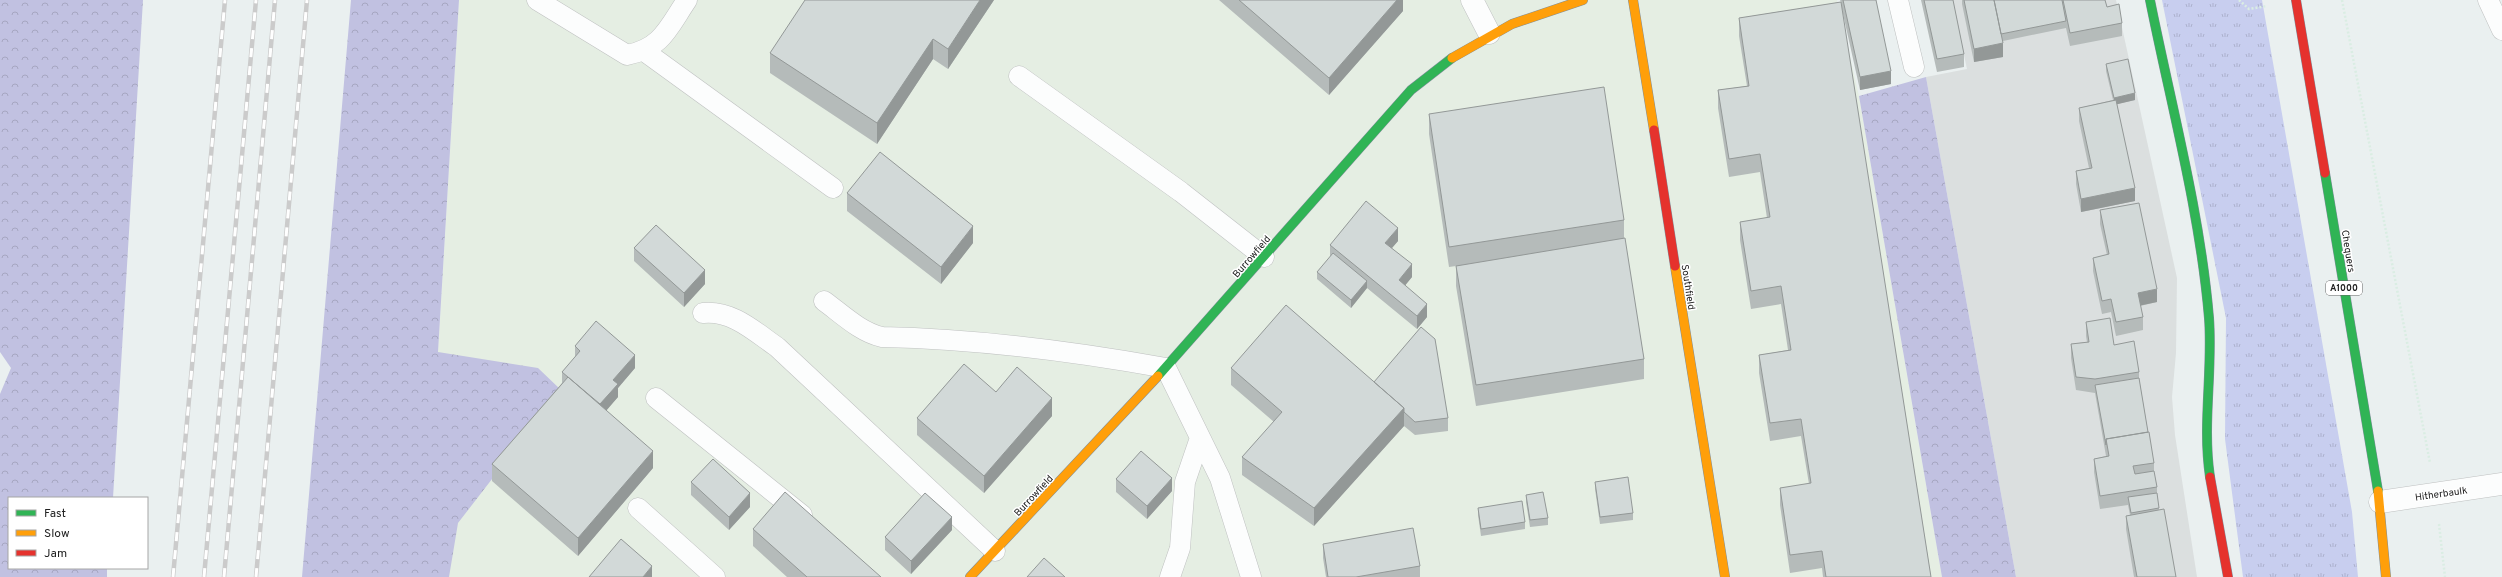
<svg xmlns="http://www.w3.org/2000/svg" width="2502" height="577" font-family="Overpass,sans-serif">
	<defs>
		<pattern id="grass-tufts" width="24" height="20" patternUnits="userSpaceOnUse"><rect width="24" height="20" fill="#c8ceef"/><path d="M3 7l-1-3M5 7V3M7 7l1-3M15 17l-1-3M17 17v-4M19 17l1-3" fill="none" stroke="#acb1cd"/></pattern>
		<pattern id="forest-crowns" width="20" height="18" patternUnits="userSpaceOnUse"><rect width="20" height="18" fill="#c1c1e1"/><path d="M2 6a3 3 0 1 1 6 0M12 15a3 3 0 1 1 6 0" fill="none" stroke="#a6a6c1"/></pattern>
	</defs>
	<rect width="100%" height="100%" fill="#eaf0f0"/>
	<!-- residential -->
	<path fill="#dbdfdf" d="M 1952,0 L 2116,0 L 2177,278 L 2176,353 L 2172,397 L 2175,435 L 2197,577 L 2016,577 L 1926,77 L 1967,69 Z"/>
	<!-- industrial -->
	<path fill="#e5eee3" d="M 459,0 L 1837,0 L 1859,96 L 1942,577 L 409,577 L 438,352 Z"/>
	<!-- grass -->
	<path fill="url(#grass-tufts)" d="M 2162,0 L 2262,0 L 2352,512 L 2358,577 L 2243,577 L 2225,439 L 2226,318 Z"/>
	<!-- forest -->
	<path fill="url(#forest-crowns)" d="M 0,0 L 143,0 L 113,498 L 9,498 L 9,568 L 107,568 L 107,577 L 0,577 L 0,394 L 11,368 L 0,352 Z
		M 351,0 L 459,0 L 438,352 L 538,368 L 561,390 L 458,523 L 449,577 L 302,577 Z
		M 1926,77 L 2016,577 L 1942,577 L 1859,96 Z"/>
	<g fill="none" stroke-linecap="round" stroke-linejoin="round">
		<!-- lane casing -->
		<g stroke="#bfc1c1" stroke-width="21">
			<path id="lane" d="M 537,0 L 627,55 C 662,48 668,28 687,0
				M 1898,0 L 1914,67
				M 2488,0 L 2502,30
				M 644,51 L 833,188
				M 1019,76 L 1181,192 L 1264,257
				M 824,301 C 842,314 860,332 882,337 C 977,339 1072,351 1166,368 L 1220,478 L 1251,577
				M 703,313 C 732,310 754,331 777,347 L 995,551
				M 656,398 L 802,515
				M 638,508 L 715,577
				M 1170,577 L 1180,548 L 1185,482 L 1200,438"/>
		</g>
		<!-- street casing -->
		<g stroke="#bfc1c1" stroke-width="23">
			<path id="street" d="M 1472,0 L 1489,33
				M 2380,502 L 2502,484"/>
		</g>
		<!-- fast casing -->
		<g stroke="#808f9c" stroke-width="10">
			<path id="fast" d="M 2150,0 C 2171,105 2200,211 2209,318 C 2213,371 2202,424 2210,477
				M 2325,173 L 2378,491
				M 1158,376 L 1411,90 L 1452,58"/>
		</g>
		<!-- slow casing -->
		<g stroke="#808f9c" stroke-width="10">
			<path id="slow" d="M 1633,0 L 1654,130
				M 1452,58 L 1512,24 L 1583,0
				M 1675,266 L 1725,577
				M 2378,491 L 2386,577
				M 970,577 L 1158,376"/>
		</g>
		<!-- jam casing -->
		<g stroke="#808f9c" stroke-width="10">
			<path id="jam" d="M 2296,0 L 2325,173
				M 1654,130 L 1675,266
				M 2210,477 L 2228,577"/>
		</g>
		<!-- path -->
		<path stroke="#daede3" stroke-width="2.5" stroke-dasharray="2 2" stroke-linecap="butt" d="M 2239,0 L 2249,9 L 2267,6
			M 2342,0 L 2430,463
			M 2439,524 L 2445,577"/>
		<!-- lane -->
		<use href="#lane" stroke="#fcfdfd" stroke-width="20"/>
		<!-- street -->
		<use href="#street" stroke="#fcfdfd" stroke-width="22"/>
		<!-- fast -->
		<use href="#fast" stroke="#30b455" stroke-width="9"/>
		<!-- slow -->
		<use href="#slow" stroke="#ff9f0a" stroke-width="9"/>
		<!-- jam -->
		<use href="#jam" stroke="#e5322d" stroke-width="9"/>
		<!-- rail casing -->
		<g stroke="#cbcbcb" stroke-width="4.5">
			<path id="rail" d="M 173,577 L 225,0
				M 204,577 L 256,0
				M 224,577 L 275,0
				M 256,577 L 307,0"/>
		</g>
		<!-- rail -->
		<use href="#rail" stroke="#fff" stroke-width="3" stroke-dasharray="9" stroke-linecap="butt"/>
	</g>
	<!-- wall -->
	<path fill="#b5bbba" d="M 994,0 L 948,69 L 933,59 L 877,144 L 770,73 L 770,53 Z
		M 1219,0 L 1403,0 L 1403,11 L 1329,95 Z
		M 1840,0 L 1876,0 L 1891,84 L 1860,90 L 1841,5 L 1931,577 L 1823,577 L 1822,568 L 1790,573 L 1780,505 L 1780,488 L 1809,484 L 1801,436 L 1770,441 L 1759,373 L 1759,355 L 1788,350 L 1781,304 L 1751,309 L 1740,240 L 1740,222 L 1767,218 L 1760,172 L 1729,177 L 1718,108 L 1718,90 L 1747,86 L 1739,36 L 1739,18 L 1841,2 Z
		M 1921,0 L 1953,0 L 1964,54 L 1964,67 L 1937,72 Z
		M 1962,0 L 2105,0 L 2107,7 L 2122,23 L 2122,36 L 2070,46 L 2066,28 L 2003,41 L 2003,57 L 1974,62 L 1962,4 Z
		M 2106,64 L 2135,100 L 2117,104 L 2135,201 L 2081,212 L 2076,184 L 2076,171 L 2089,168 L 2079,121 L 2079,108 L 2113,100 L 2106,71 Z
		M 1429,114 L 1624,220 L 1624,238 L 1644,359 L 1644,379 L 1476,406 L 1456,286 L 1456,266 L 1449,267 L 1429,134 Z
		M 847,193 L 973,243 L 941,284 L 847,211 Z
		M 2100,210 L 2157,302 L 2140,306 L 2143,317 L 2143,330 L 2116,336 L 2111,312 L 2102,314 L 2093,271 L 2093,258 L 2107,255 L 2100,224 Z
		M 1398,241 L 1392,248 L 1412,277 L 1405,285 L 1427,317 L 1417,329 L 1367,288 L 1351,308 L 1317,279 L 1317,272 L 1330,257 L 1330,245 Z
		M 634,248 L 705,284 L 684,307 L 634,261 Z
		M 2086,322 L 2114,345 L 2139,372 L 2139,378 L 2148,432 L 2154,463 L 2154,472 L 2157,487 L 2157,493 L 2159,510 L 2176,577 L 2134,577 L 2126,529 L 2126,516 L 2130,515 L 2128,505 L 2100,509 L 2094,472 L 2094,459 L 2106,456 L 2095,393 L 2076,390 L 2071,358 L 2071,344 L 2087,342 L 2086,336 Z
		M 575,346 L 635,368 L 618,388 L 618,397 L 606,410 L 653,468 L 578,556 L 492,481 L 492,464 L 562,383 L 562,372 L 575,358 Z
		M 1231,368 L 1374,382 L 1448,418 L 1448,431 L 1415,435 L 1404,426 L 1314,526 L 1242,475 L 1242,457 L 1274,422 L 1231,385 Z
		M 996,392 L 1052,416 L 984,493 L 917,435 L 917,418 Z
		M 1116,479 L 1172,491 L 1147,519 L 1116,492 Z
		M 691,482 L 750,507 L 729,530 L 691,495 Z
		M 1595,482 L 1633,513 L 1633,520 L 1600,524 L 1595,489 Z
		M 1526,495 L 1548,518 L 1548,525 L 1530,527 L 1526,502 Z
		M 1478,508 L 1525,522 L 1525,529 L 1481,536 L 1478,515 Z
		M 753,529 L 881,577 L 787,577 L 753,546 Z
		M 952,530 L 911,574 L 885,550 L 885,537 Z
		M 1323,544 L 1420,566 L 1420,577 L 1326,577 L 1323,558 Z"/>
	<!-- shaded-wall -->
	<path fill="#939897" d="M 980,0 L 994,0 L 948,69 L 948,49 Z
		M 1397,0 L 1403,0 L 1403,11 L 1329,95 L 1329,78 Z
		M 933,39 L 933,59 L 877,144 L 877,123 Z
		M 2003,43 L 2003,57 L 1974,62 L 1974,49 Z
		M 1891,71 L 1891,84 L 1860,90 L 1860,77 Z
		M 2135,93 L 2135,100 L 2114,105 L 2114,98 Z
		M 2135,188 L 2135,201 L 2081,212 L 2081,199 Z
		M 973,226 L 973,243 L 941,284 L 941,267 Z
		M 1398,228 L 1398,241 L 1385,256 L 1385,243 Z
		M 1412,264 L 1412,277 L 1399,293 L 1399,280 Z
		M 705,270 L 705,284 L 684,307 L 684,293 Z
		M 1367,281 L 1367,288 L 1351,308 L 1351,300 Z
		M 2157,289 L 2157,302 L 2138,306 L 2138,293 Z
		M 1427,304 L 1427,317 L 1417,329 L 1417,316 Z
		M 635,355 L 635,368 L 618,388 L 618,397 L 600,418 L 600,404 L 613,380 Z
		M 1052,398 L 1052,416 L 984,493 L 984,476 Z
		M 1404,408 L 1404,426 L 1314,526 L 1314,508 Z
		M 653,451 L 653,468 L 578,556 L 578,538 Z
		M 1172,478 L 1172,491 L 1147,519 L 1147,506 Z
		M 750,493 L 750,507 L 729,530 L 729,517 Z
		M 952,517 L 952,530 L 911,574 L 911,561 Z
		M 652,566 L 652,577 L 643,577 Z"/>
	<!-- building -->
	<path fill="#d2d9d8" stroke="#939897" d="M 805,0 L 980,0 L 948,49 L 933,39 L 877,123 L 770,53 Z
		M 1239,0 L 1397,0 L 1329,78 Z
		M 1843,0 L 1876,0 L 1891,71 L 1860,77 Z
		M 1924,0 L 1953,0 L 1964,54 L 1937,59 Z
		M 1964,0 L 1994,0 L 2003,43 L 1974,49 Z
		M 1994,0 L 2062,0 L 2066,21 L 2001,34 Z
		M 2063,0 L 2105,0 L 2107,7 L 2119,4 L 2122,23 L 2070,33 Z
		M 1841,2 L 1931,577 L 1826,577 L 1822,551 L 1790,555 L 1780,488 L 1811,483 L 1801,419 L 1770,423 L 1759,355 L 1791,350 L 1781,286 L 1751,291 L 1740,222 L 1770,217 L 1760,154 L 1729,159 L 1718,90 L 1749,86 L 1739,18 Z
		M 2128,59 L 2135,93 L 2114,98 L 2106,64 Z
		M 1604,87 L 1624,220 L 1449,247 L 1429,114 Z
		M 2116,100 L 2135,188 L 2081,199 L 2076,171 L 2092,168 L 2079,108 Z
		M 880,152 L 973,226 L 941,267 L 847,193 Z
		M 1366,201 L 1398,228 L 1385,243 L 1412,264 L 1399,280 L 1427,304 L 1417,316 L 1330,245 Z
		M 2139,203 L 2157,289 L 2138,293 L 2143,317 L 2116,322 L 2111,299 L 2102,301 L 2093,258 L 2109,254 L 2100,210 Z
		M 656,225 L 705,270 L 684,293 L 634,248 Z
		M 1625,238 L 1644,359 L 1476,385 L 1456,266 Z
		M 1333,253 L 1367,281 L 1351,300 L 1317,272 Z
		M 1286,305 L 1404,408 L 1314,508 L 1242,457 L 1282,412 L 1231,368 Z
		M 2110,318 L 2114,345 L 2134,341 L 2139,372 L 2095,379 L 2076,377 L 2071,344 L 2089,342 L 2086,322 Z
		M 596,321 L 635,355 L 613,380 L 618,384 L 600,404 L 562,372 L 580,351 L 575,346 Z
		M 1421,327 L 1435,339 L 1448,418 L 1415,422 L 1404,412 L 1404,408 L 1374,382 Z
		M 964,364 L 996,392 L 1017,367 L 1052,398 L 984,476 L 917,418 Z
		M 568,377 L 653,451 L 578,538 L 492,464 Z
		M 2139,378 L 2148,432 L 2106,439 L 2106,445 L 2095,385 Z
		M 2149,432 L 2154,463 L 2133,466 L 2135,474 L 2154,471 L 2157,487 L 2100,496 L 2094,459 L 2109,456 L 2106,439 Z
		M 1141,451 L 1172,478 L 1147,506 L 1116,479 Z
		M 713,459 L 750,493 L 729,517 L 691,482 Z
		M 1628,477 L 1633,513 L 1600,517 L 1595,482 Z
		M 785,492 L 881,577 L 807,577 L 753,529 Z
		M 1543,492 L 1548,518 L 1530,520 L 1526,495 Z
		M 925,493 L 952,517 L 911,561 L 885,537 Z
		M 2157,493 L 2159,508 L 2131,513 L 2128,497 Z
		M 1522,501 L 1525,522 L 1481,529 L 1478,508 Z
		M 2164,509 L 2176,577 L 2137,577 L 2126,516 Z
		M 1413,528 L 1420,566 L 1356,577 L 1328,577 L 1323,544 Z
		M 621,539 L 652,566 L 643,577 L 589,577 Z
		M 1044,558 L 1065,577 L 1027,577 Z"/>
	<g text-anchor="middle" stroke-width="3" stroke-linejoin="round" paint-order="stroke">
		<!-- shield labels -->
		<rect fill="#fff" stroke="#646464" stroke-width="1" x="2326" y="281" width="36" height="14" rx="3"/>
		<g font-size="9" font-weight="bold" fill="#212121">
			<text x="2344" y="291">A1000</text>
		</g>
		<!-- street labels -->
		<g font-size="10" fill="#212121" stroke="#fff">
			<text transform="translate(2349 251) rotate(81)" y="4">Chequers</text>
			<text transform="translate(1251 256) rotate(-49)" y="4">Burrowfield</text>
			<text transform="translate(1689 287) rotate(81)" y="4">Southfield</text>
			<text transform="translate(2441 493) rotate(-8)" y="4">Hitherbaulk</text>
			<text transform="translate(1033 495) rotate(-47)" y="4">Burrowfield</text>
		</g>
	</g>
	<!-- legend -->
	<rect x="8" y="497" width="140" height="72" fill="#ffffff" stroke="#a6a6a6"/>
	<rect x="16" y="510" width="20" height="6" fill="#30b455" stroke="#a6a6a6"/>
	<text x="44" y="517" font-size="12" fill="#212121">Fast</text>
	<rect x="16" y="530" width="20" height="6" fill="#ff9f0a" stroke="#a6a6a6"/>
	<text x="44" y="537" font-size="12" fill="#212121">Slow</text>
	<rect x="16" y="550" width="20" height="6" fill="#e5322d" stroke="#a6a6a6"/>
	<text x="44" y="557" font-size="12" fill="#212121">Jam</text>
</svg>
